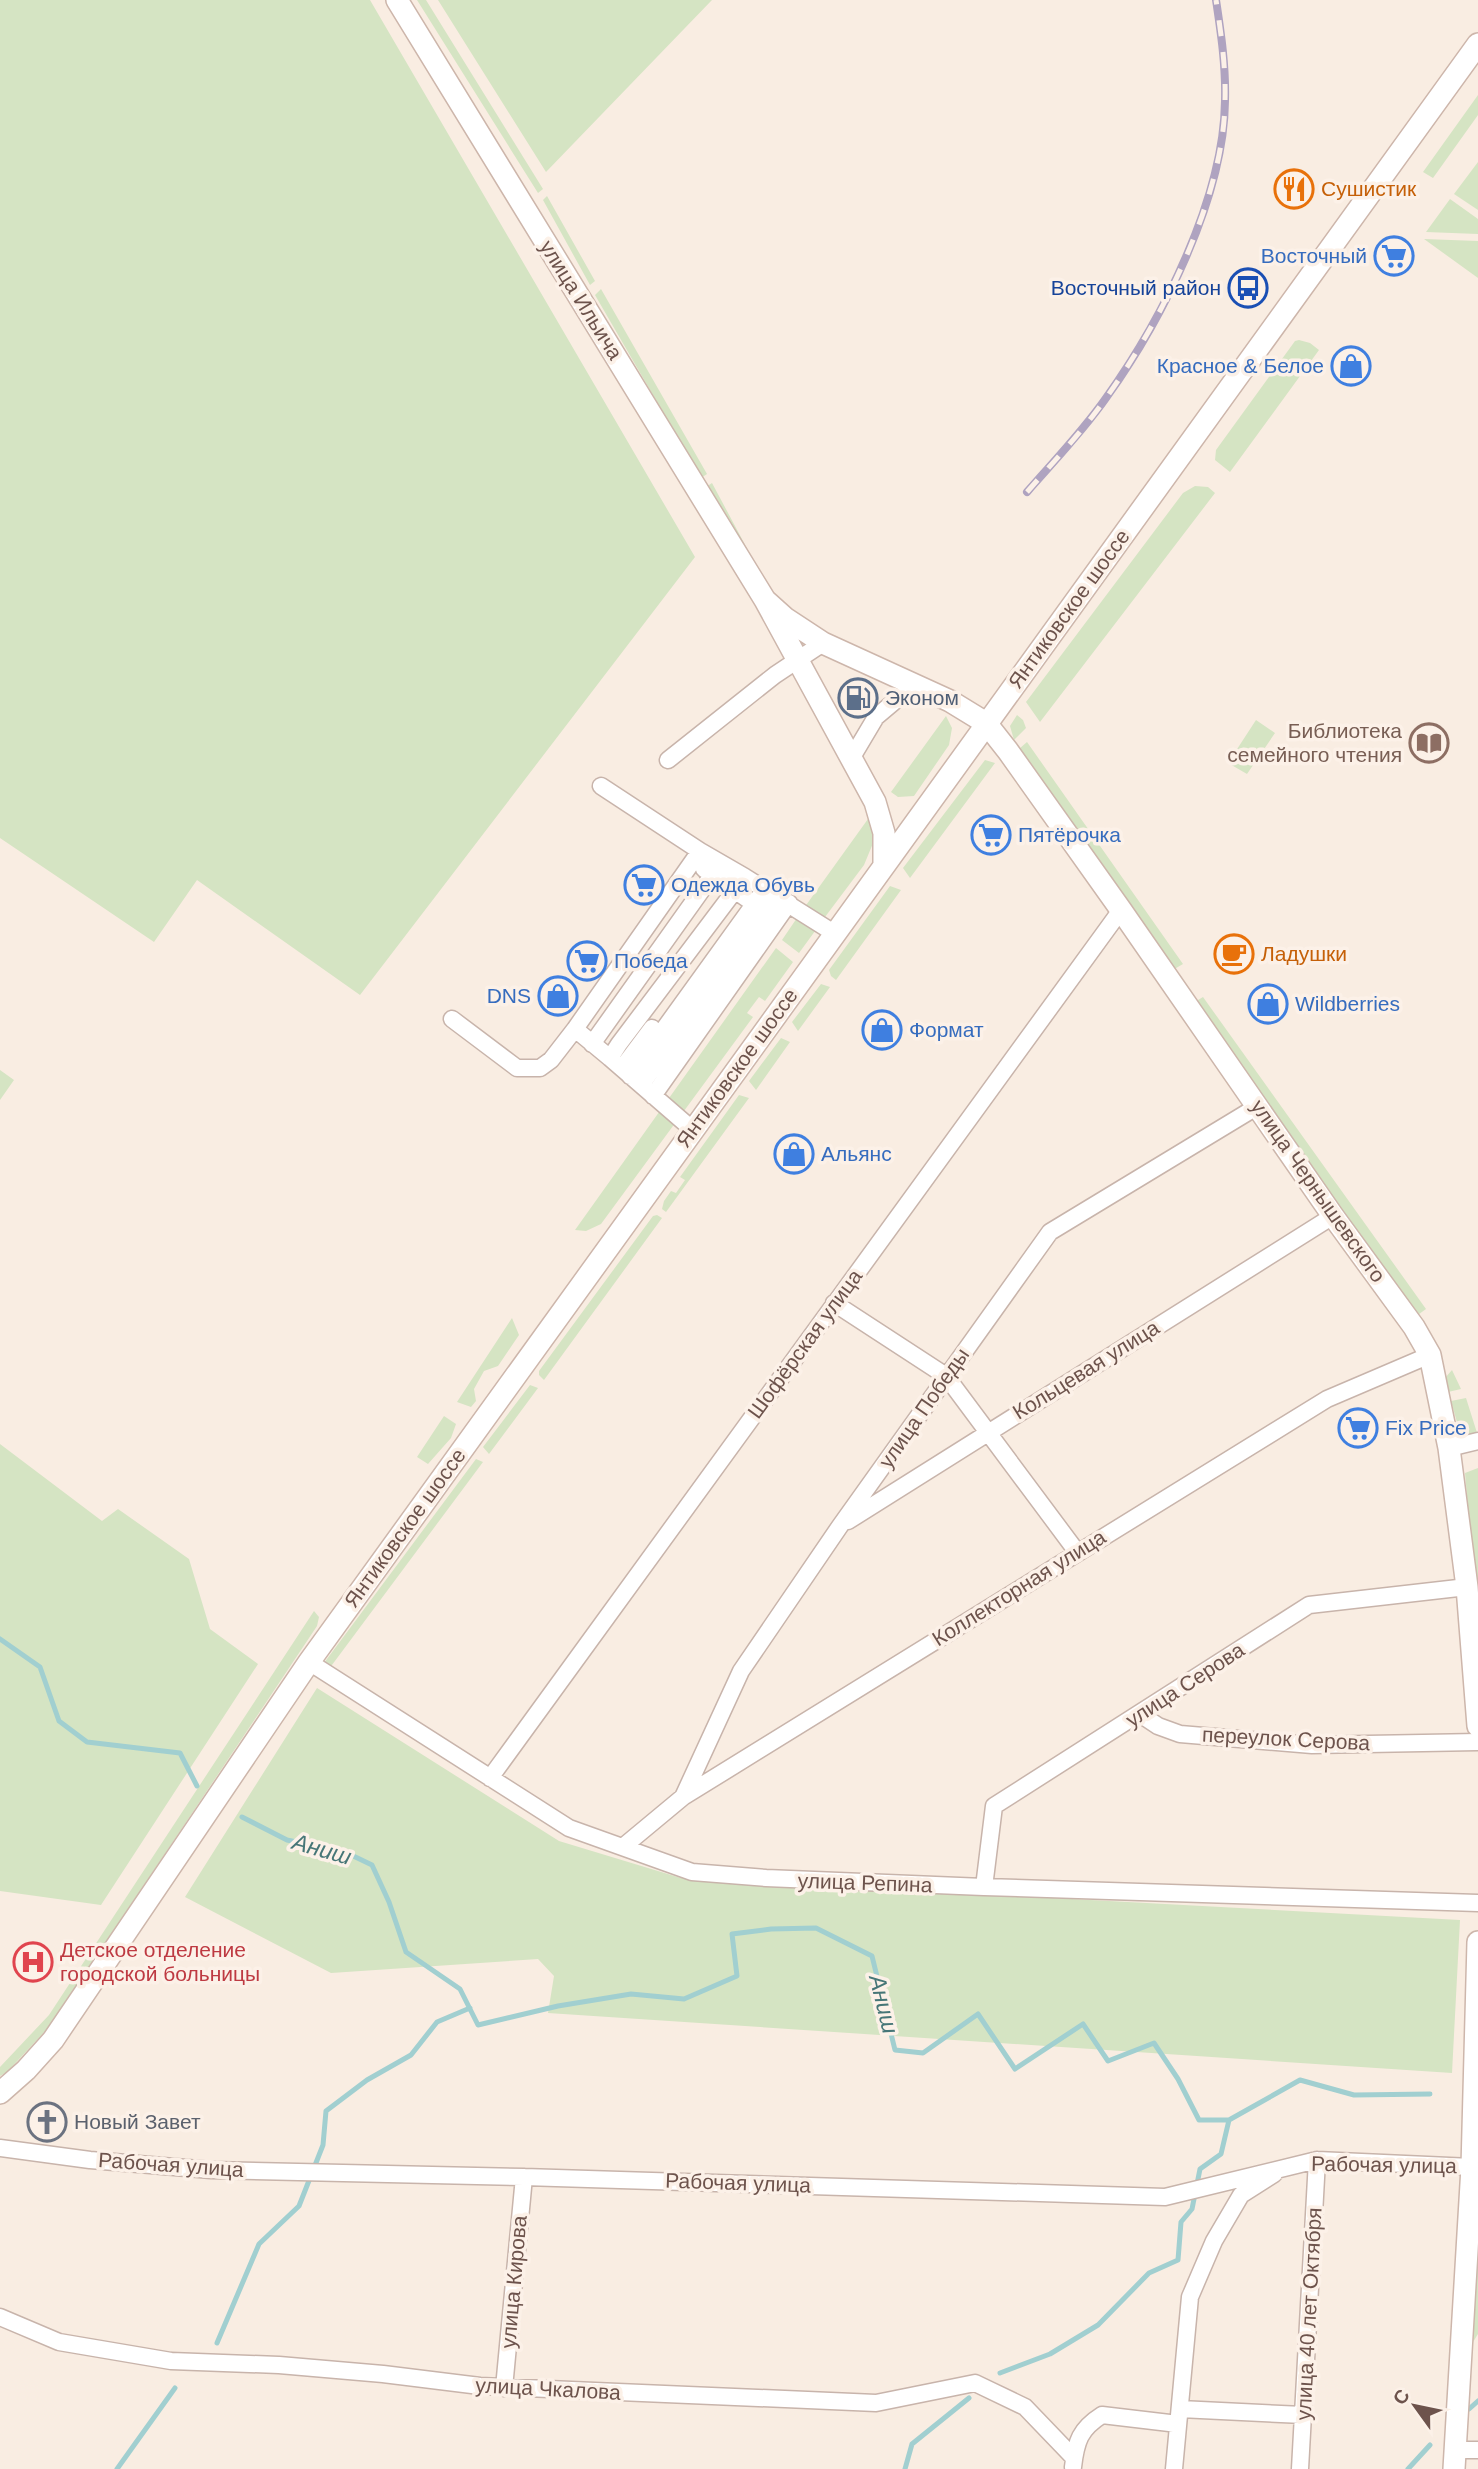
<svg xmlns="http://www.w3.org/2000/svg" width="1478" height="2469" font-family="Arial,sans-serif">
	<rect width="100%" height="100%" fill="#f9ede2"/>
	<!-- green -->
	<path fill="#d5e4c3" d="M 0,0 L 370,0 L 695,557 L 360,995 L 197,880 L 154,942 L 0,838 Z
		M 417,0 L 426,0 L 543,189 L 538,193 Z
		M 438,0 L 712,0 L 546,172 Z
		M 1478,95 L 1478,115 L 1433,178 L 1423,172 Z
		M 1478,162 L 1478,210 L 1454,194 Z
		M 547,196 L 595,281 L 590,285 L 543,200 Z
		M 1450,199 L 1478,219 L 1478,234 L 1426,232 Z
		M 1424,239 L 1478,241 L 1478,278 Z
		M 601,289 L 707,474 L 701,478 L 595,295 Z
		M 1299,340 L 1310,343 L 1319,350 L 1230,472 L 1215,460 L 1216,450 L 1295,341 Z
		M 712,483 L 750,554 L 746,556 L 706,487 Z
		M 1195,486 L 1208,487 L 1215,493 L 1040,722 L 1026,702 L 1183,493 Z
		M 1017,715 L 1023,720 L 1026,728 L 1014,740 L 1010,726 Z
		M 946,716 L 952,728 L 949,745 L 914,796 L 898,797 L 891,792 Z
		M 1256,720 L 1275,733 L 1247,774 L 1228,763 Z
		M 1027,742 L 1183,964 L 1171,971 L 1020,753 L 1019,749 Z
		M 985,760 L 995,763 L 910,878 L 903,868 Z
		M 868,819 L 876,836 L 864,865 L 822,921 L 804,908 Z
		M 890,886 L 901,890 L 836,980 L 831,976 L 829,970 Z
		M 799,915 L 818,927 L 799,953 L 782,940 Z
		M 776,948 L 793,962 L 765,1001 L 759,997 L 747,1013 L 753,1017 L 601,1224 L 586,1231 L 575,1230 Z
		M 821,984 L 830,987 L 798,1031 L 792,1022 Z
		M 1203,997 L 1426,1309 L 1415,1317 L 1193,1003 Z
		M 781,1038 L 790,1042 L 756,1090 L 749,1081 Z
		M 0,1070 L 14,1080 L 0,1100 Z
		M 739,1095 L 749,1098 L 666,1212 L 662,1209 L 664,1201 L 671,1191 L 676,1193 L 685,1180 L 680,1177 Z
		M 657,1215 L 662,1218 L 544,1380 L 539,1375 L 539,1371 L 653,1216 Z
		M 512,1318 L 519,1335 L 498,1366 L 484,1371 L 474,1389 L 476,1401 L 471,1407 L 457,1402 Z
		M 1452,1370 L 1461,1389 L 1448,1392 L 1445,1378 Z
		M 530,1385 L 538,1388 L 489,1454 L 483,1447 Z
		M 1466,1398 L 1478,1436 L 1462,1440 L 1451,1401 Z
		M 444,1416 L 456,1424 L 451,1438 L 428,1464 L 417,1457 Z
		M 0,1444 L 102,1521 L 118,1509 L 189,1559 L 210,1629 L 258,1664 L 101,1905 L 0,1891 Z
		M 476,1459 L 483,1462 L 329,1669 L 324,1663 Z
		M 1478,1468 L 1478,1623 L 1465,1473 Z
		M 314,1611 L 319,1617 L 317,1626 L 50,2026 L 7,2072 L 0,2076 L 0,2067 L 49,2015 Z
		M 317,1688 L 559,1841 L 681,1878 L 1460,1920 L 1452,2073 L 548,2013 L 554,1976 L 538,1959 L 331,1973 L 185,1897 Z
		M 1478,2249 L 1478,2334 L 1473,2342 L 1478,2251 Z"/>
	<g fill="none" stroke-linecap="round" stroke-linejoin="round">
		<!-- stream -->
		<path stroke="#a1cfd0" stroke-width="5" d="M 0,1639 L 40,1667 L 59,1721 L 87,1742 L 180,1753 L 197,1786
			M 242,1817 L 287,1840 L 345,1852 L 372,1865 L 389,1902 L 406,1952 L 460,1989 L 478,2025 L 558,2006 L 631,1994 L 684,1999 L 737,1976 L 732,1934 L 771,1929 L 816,1928 L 872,1956 L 895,2050 L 923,2053 L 978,2014 L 1015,2069 L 1083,2024 L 1108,2061 L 1154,2043 L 1178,2079 L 1199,2120 L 1229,2120 L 1300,2080 L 1354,2095 L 1430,2094
			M 217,2343 L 259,2244 L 299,2206 L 323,2145 L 326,2111 L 367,2080 L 411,2055 L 437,2022 L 470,2008
			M 1000,2373 L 1050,2354 L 1098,2325 L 1149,2273 L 1178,2260 L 1181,2222 L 1192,2209 L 1200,2169 L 1221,2154 L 1229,2120
			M 1469,2409 L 1478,2401
			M 117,2469 L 175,2388
			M 905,2469 L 912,2444 L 969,2398
			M 1408,2469 L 1430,2445"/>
		<!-- street casing -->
		<g stroke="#c8b4ab" stroke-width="19">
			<path id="street" d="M 851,759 L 876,717 L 914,685
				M 668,760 L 775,675 L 823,643
				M 601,786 L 700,851
				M 704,869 L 763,910
				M 452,1019 L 517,1068 L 540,1068 L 551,1060 L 575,1029
				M 592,1044 L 721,863
				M 610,1058 L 575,1029 L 700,851 L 745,877
				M 622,1068 L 652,1028
				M 630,1076 L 765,889
				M 641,1085 L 777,895
				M 653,1096 L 789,903
				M 693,1130 L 610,1058 L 619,1044 L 745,877 L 834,933
				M 834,1303 L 946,1376 L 1077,1552
				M 1449,1448 L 1478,1441
				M 848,1521 L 1333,1216
				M 309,1662 L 569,1828 L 692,1872 L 766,1878 L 984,1887 L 1478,1903
				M 1140,1714 L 1158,1726 L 1180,1734 L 1312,1745 L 1478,1742
				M 490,1778 L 1121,910
				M 683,1797 L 741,1671 L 840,1526 L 1050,1232 L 1258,1106
				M 624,1846 L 683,1797 L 1327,1399 L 1430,1355
				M 984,1887 L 994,1806 L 1309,1605 L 1467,1587
				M 0,2148 L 90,2160 L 211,2170 L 524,2177 L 1165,2197 L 1317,2160 L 1472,2167
				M 0,2317 L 59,2342 L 171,2361 L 279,2365 L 383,2374 L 480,2386 L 876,2403 L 975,2383 L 1025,2407 L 1074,2458
				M 504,2388 L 524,2177
				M 1180,2409 L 1303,2415
				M 1455,2450 L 1478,2450
				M 1073,2467 C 1076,2441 1080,2429 1102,2415 L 1178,2424
				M 1174,2469 L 1190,2297 L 1214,2241 L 1241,2195 L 1274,2174
				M 1300,2469 L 1317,2160"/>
		</g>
		<!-- secondary casing -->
		<g stroke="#cdb6ab" stroke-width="24">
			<path id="secondary" d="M 397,0 L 765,600 L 875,802 L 884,833 L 884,864
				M 765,600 L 785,618 L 823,643 L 950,701 L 986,723 L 1008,751 L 1121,910 L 1333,1216 L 1414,1327 L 1430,1355 L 1449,1448 L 1467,1587 L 1478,1726
				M 0,2093 L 26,2070 L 53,2040 L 309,1662 L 1478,44
				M 1454,2469 L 1472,2167 L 1478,1942"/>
		</g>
		<!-- street -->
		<use href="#street" stroke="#fff" stroke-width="16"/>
		<!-- secondary -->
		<use href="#secondary" stroke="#fff" stroke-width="21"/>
		<!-- rail casing -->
		<g stroke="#afa3c0" stroke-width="8">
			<path id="rail" d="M 1027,492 C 1054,461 1083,431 1106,398 C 1162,320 1224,198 1225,101 C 1226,67 1221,33 1216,0"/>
		</g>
		<!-- rail -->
		<use href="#rail" stroke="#fcf1e8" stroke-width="5" stroke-dasharray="16" stroke-linecap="butt"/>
	</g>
	<!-- icons -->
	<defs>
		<g id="restaurant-ring" transform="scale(2.0125)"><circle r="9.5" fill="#fcf1e8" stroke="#e8710a" stroke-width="1.5"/><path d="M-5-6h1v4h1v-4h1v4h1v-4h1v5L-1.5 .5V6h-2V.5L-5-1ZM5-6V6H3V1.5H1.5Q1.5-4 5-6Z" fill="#e8710a"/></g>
		<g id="supermarket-ring" transform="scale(2.0125)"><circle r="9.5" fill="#fcf1e8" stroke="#3f7fe0" stroke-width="1.5"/><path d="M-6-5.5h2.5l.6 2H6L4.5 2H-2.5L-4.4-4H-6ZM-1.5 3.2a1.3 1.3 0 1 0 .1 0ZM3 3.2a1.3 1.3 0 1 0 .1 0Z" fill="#3f7fe0"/></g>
		<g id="bus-ring" transform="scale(2.0125)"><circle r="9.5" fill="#fcf1e8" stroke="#1a4fb4" stroke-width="1.5"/><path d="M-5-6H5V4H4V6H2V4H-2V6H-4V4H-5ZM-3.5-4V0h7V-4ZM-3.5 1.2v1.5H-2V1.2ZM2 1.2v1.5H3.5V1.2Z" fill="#1a4fb4"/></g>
		<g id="shop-ring" transform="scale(2.0125)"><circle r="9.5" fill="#fcf1e8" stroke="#3f7fe0" stroke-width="1.5"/><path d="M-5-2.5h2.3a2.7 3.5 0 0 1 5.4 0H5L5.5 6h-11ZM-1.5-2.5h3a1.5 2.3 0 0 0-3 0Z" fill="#3f7fe0"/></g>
		<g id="fuel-ring" transform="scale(2.0125)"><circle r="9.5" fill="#fcf1e8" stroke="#5c6f8a" stroke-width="1.5"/><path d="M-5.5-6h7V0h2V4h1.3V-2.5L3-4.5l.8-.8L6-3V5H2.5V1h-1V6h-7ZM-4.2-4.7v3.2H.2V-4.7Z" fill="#5c6f8a"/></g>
		<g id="library-ring" transform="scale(2.0125)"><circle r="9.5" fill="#fcf1e8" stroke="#8d6e63" stroke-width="1.5"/><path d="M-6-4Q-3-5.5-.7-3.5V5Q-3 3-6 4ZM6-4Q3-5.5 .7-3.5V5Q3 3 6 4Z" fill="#8d6e63"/></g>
		<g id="cafe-ring" transform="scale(2.0125)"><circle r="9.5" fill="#fcf1e8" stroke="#e8710a" stroke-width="1.5"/><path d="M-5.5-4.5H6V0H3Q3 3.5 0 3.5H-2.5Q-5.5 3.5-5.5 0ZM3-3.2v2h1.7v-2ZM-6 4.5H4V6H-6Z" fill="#e8710a"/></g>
		<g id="hospital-ring" transform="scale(2.0125)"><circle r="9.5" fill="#fcf1e8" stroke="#e0444e" stroke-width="1.5"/><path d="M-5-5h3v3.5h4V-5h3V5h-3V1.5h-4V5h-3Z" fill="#e0444e"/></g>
		<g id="church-ring" transform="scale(2.0125)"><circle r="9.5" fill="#fcf1e8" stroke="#6b7280" stroke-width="1.5"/><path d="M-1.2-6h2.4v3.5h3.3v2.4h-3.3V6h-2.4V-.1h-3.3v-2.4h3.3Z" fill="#6b7280"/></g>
	</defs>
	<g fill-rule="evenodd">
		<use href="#restaurant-ring" x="1294" y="189"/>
		<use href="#supermarket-ring" x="1394" y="256"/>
		<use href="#bus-ring" x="1248" y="288"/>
		<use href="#shop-ring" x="1351" y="366"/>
		<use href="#fuel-ring" x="858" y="698"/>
		<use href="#library-ring" x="1429" y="743"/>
		<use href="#supermarket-ring" x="991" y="835"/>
		<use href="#supermarket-ring" x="644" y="885"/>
		<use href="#cafe-ring" x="1234" y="954"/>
		<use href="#supermarket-ring" x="587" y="961"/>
		<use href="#shop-ring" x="558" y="996"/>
		<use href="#shop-ring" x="1268" y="1004"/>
		<use href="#shop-ring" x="882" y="1030"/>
		<use href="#shop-ring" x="794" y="1154"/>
		<use href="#supermarket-ring" x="1358" y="1428"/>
		<use href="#hospital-ring" x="33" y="1962"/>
		<use href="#church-ring" x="47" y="2122"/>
	</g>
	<g text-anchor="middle" stroke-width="7" stroke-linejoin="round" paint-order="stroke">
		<!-- food labels -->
		<g font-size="21" fill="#c56008" stroke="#fcf1e8" text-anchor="start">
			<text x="1321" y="196">Сушистик</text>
			<text x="1261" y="961">Ладушки</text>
		</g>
		<!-- shop labels -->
		<g font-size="21" fill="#366cbe" stroke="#fcf1e8" text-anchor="start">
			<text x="1367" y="263" text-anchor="end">Восточный</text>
			<text x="1324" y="373" text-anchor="end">Красное &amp; Белое</text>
			<text x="1018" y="842">Пятёрочка</text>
			<text x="671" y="892">Одежда Обувь</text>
			<text x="614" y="968">Победа</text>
			<text x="531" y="1003" text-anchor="end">DNS</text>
			<text x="1295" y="1011">Wildberries</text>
			<text x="909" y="1037">Формат</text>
			<text x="821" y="1161">Альянс</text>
			<text x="1385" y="1435">Fix Price</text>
		</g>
		<!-- transit labels -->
		<g font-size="21" fill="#164399" stroke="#fcf1e8" text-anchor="end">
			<text x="1221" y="295">Восточный район</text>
		</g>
		<!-- street labels -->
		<g font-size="21" fill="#6d534c" stroke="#fcf1e8">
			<text transform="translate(581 300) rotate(58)" y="7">улица Ильича</text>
			<text transform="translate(1069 609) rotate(-54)" y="7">Янтиковское шоссе</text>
			<text transform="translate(737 1068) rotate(-54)" y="7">Янтиковское шоссе</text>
			<text transform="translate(1318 1191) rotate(55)" y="7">улица Чернышевского</text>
			<text transform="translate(805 1344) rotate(-54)" y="7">Шофёрская улица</text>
			<text transform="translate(1086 1370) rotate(-32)" y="7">Кольцевая улица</text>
			<text transform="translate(924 1408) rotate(-55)" y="7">улица Победы</text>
			<text transform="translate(405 1528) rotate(-54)" y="7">Янтиковское шоссе</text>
			<text transform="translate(1019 1588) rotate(-32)" y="7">Коллекторная улица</text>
			<text transform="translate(1185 1685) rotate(-33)" y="7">улица Серова</text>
			<text transform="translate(1286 1739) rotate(3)" y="7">переулок Серова</text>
			<text transform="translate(865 1883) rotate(2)" y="7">улица Репина</text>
			<text transform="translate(171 2165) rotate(4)" y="7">Рабочая улица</text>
			<text transform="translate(1384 2165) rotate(1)" y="7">Рабочая улица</text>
			<text transform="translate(738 2183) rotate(2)" y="7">Рабочая улица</text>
			<text transform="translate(514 2282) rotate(-85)" y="7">улица Кирова</text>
			<text transform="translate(1309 2314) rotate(-87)" y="7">улица 40 лет Октября</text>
			<text transform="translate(548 2389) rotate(3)" y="7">улица Чкалова</text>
		</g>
		<!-- service labels -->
		<g font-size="21" fill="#4e5e75" stroke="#fcf1e8" text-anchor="start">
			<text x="885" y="705">Эконом</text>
		</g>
		<!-- education labels -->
		<g font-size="21" fill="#785e54" stroke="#fcf1e8" text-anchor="end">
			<text x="1402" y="738">Библиотека<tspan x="1402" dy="24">семейного чтения</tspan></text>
		</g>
		<!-- health labels -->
		<g font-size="21" fill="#be3a42" stroke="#fcf1e8" text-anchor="start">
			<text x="60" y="1957">Детское отделение<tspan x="60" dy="24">городской больницы</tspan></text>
		</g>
		<!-- worship labels -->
		<g font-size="21" fill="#5b616d" stroke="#fcf1e8" text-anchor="start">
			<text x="74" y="2129">Новый Завет</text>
		</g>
		<!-- water labels -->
		<g font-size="23" font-style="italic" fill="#467677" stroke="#fcf1e8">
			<text transform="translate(322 1849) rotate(16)" y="8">Аниш</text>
			<text transform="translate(884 2004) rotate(76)" y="8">Аниш</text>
		</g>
	</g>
	<!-- north arrow -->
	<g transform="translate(1415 2406) rotate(303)" stroke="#fcf1e8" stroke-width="5" paint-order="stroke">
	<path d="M0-5L12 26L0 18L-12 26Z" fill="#6d534c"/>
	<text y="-10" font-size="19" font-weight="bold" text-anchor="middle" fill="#6d534c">С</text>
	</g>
</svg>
